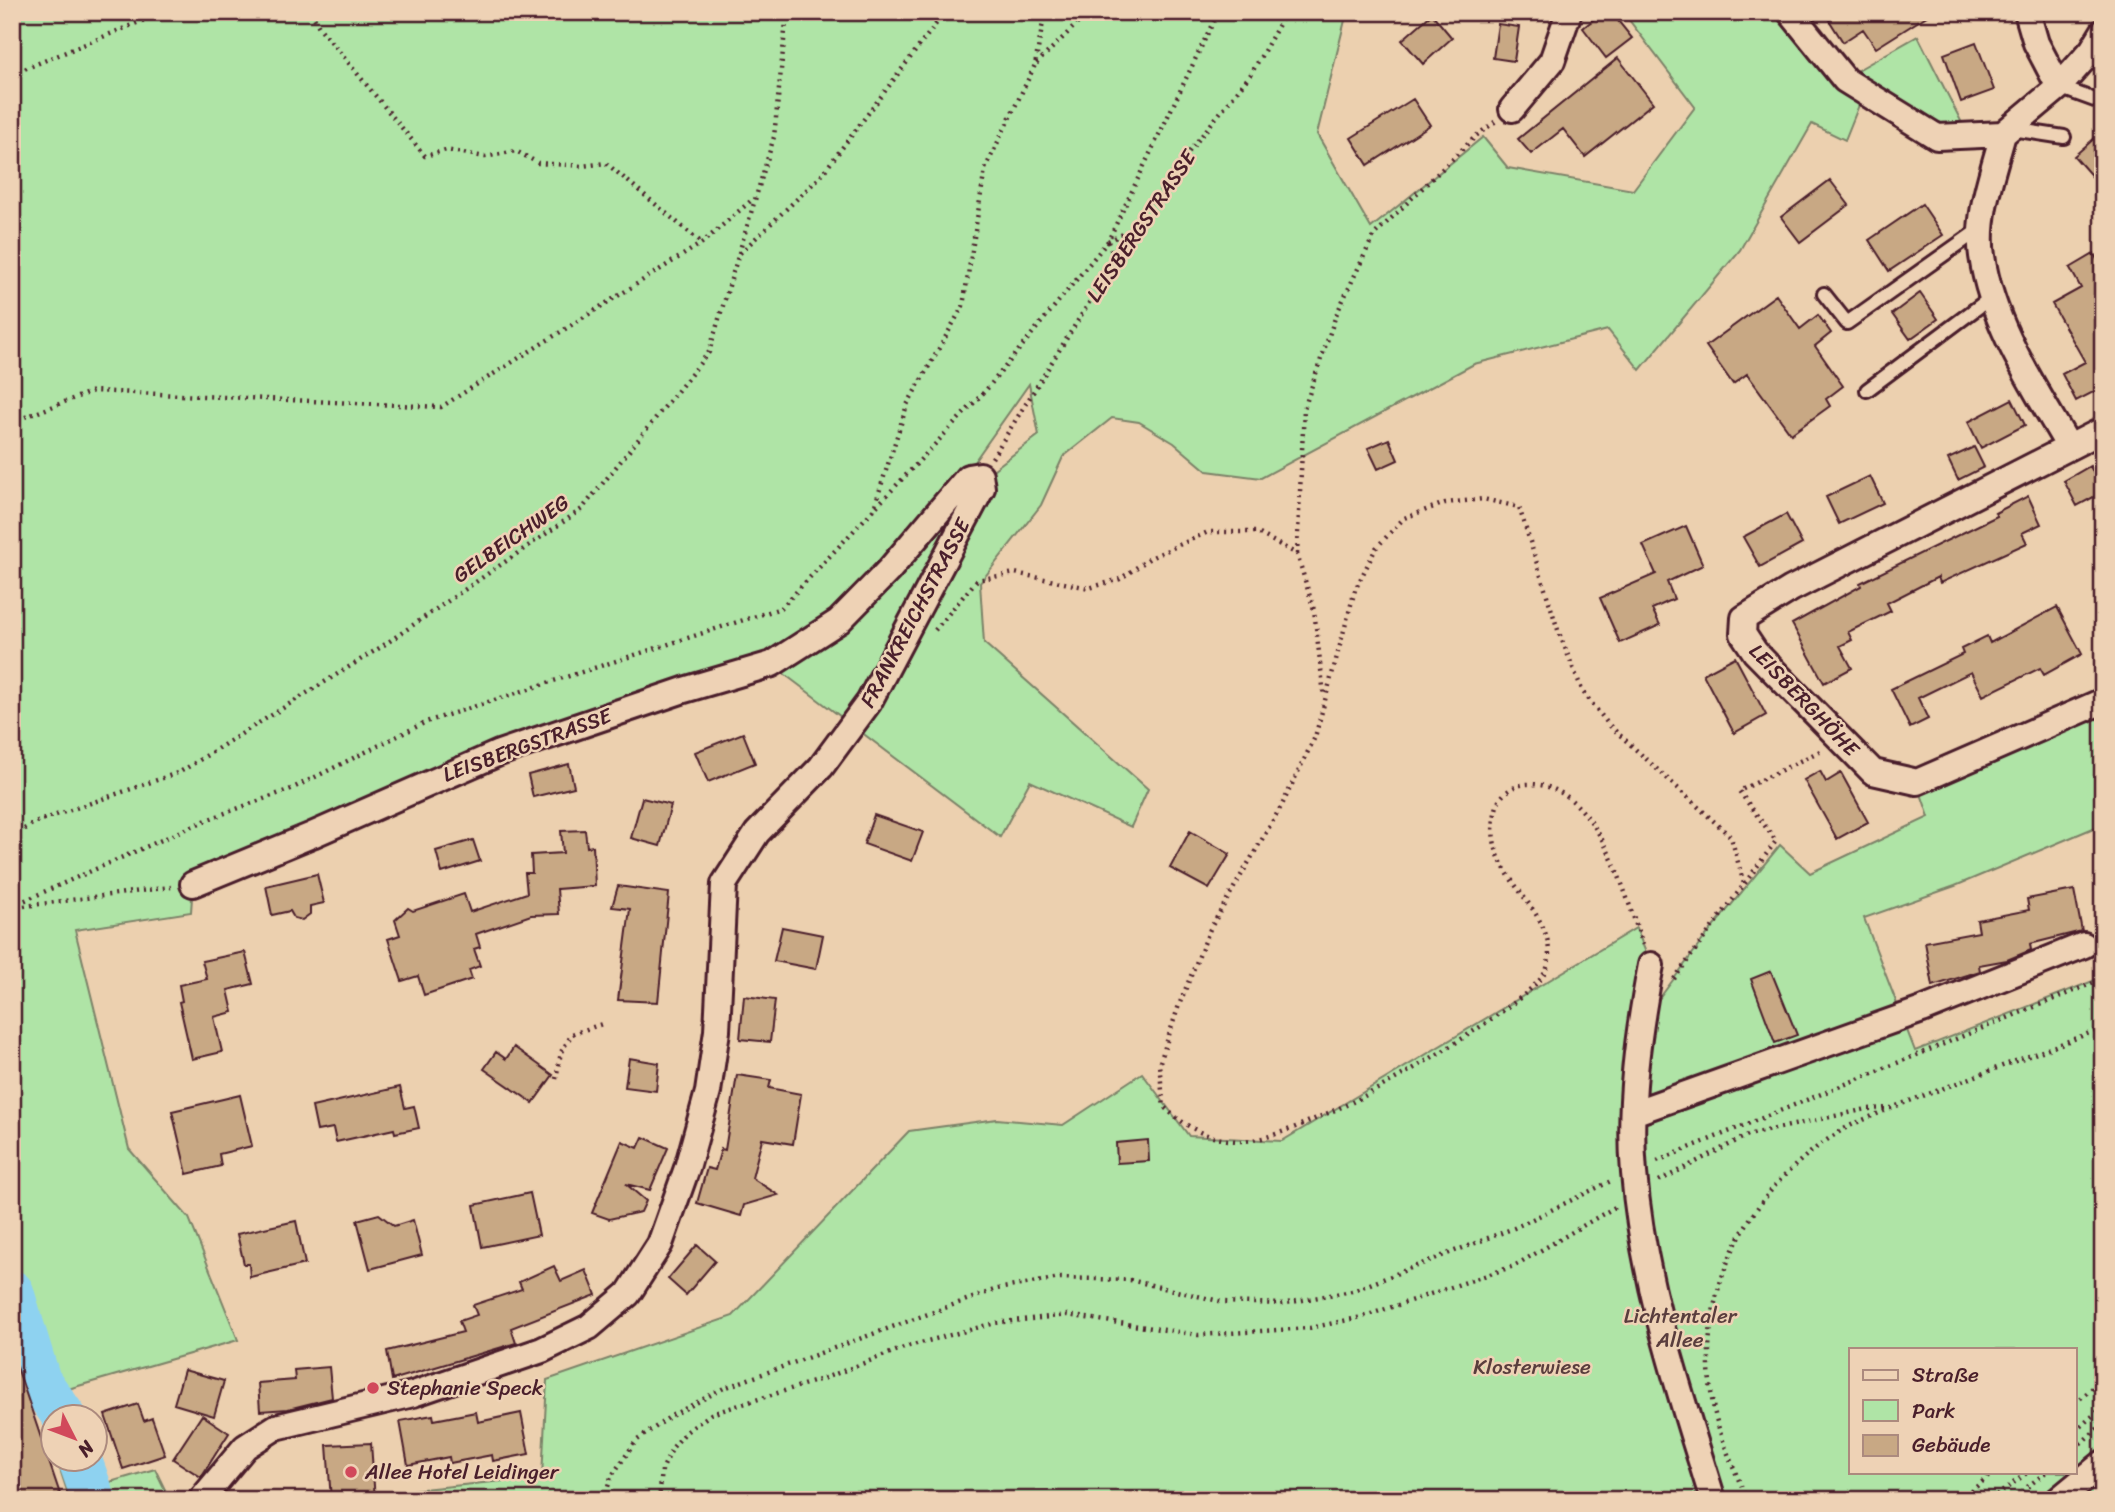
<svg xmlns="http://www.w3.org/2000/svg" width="2115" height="1512" font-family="Sriracha,sans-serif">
	<rect width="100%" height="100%" fill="#ecd0af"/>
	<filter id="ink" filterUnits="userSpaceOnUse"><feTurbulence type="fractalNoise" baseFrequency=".0143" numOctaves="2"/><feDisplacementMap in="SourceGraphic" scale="14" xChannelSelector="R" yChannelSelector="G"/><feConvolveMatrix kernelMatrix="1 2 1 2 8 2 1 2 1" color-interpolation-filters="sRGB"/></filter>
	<g filter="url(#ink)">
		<!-- green -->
		<path fill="#afe4a6" stroke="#7c8268" stroke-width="2" fill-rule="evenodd" d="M 12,12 L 1347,12 L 1317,134 L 1371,228 L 1483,137 L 1508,168 L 1633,190 L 1695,107 L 1623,12 L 1790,12 L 1861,100 L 1845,140 L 1812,124 L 1740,250 L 1640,370 L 1608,330 L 1474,364 L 1261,478 L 1207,471 L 1174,443 L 1139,422 L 1112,418 L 1063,457 L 1041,505 L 980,583 L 984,643 L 1148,789 L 1131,827 L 1030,781 L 1000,837 L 771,664 L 684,690 L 193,883 L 191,912 L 75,930 L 129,1149 L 189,1218 L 238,1340 L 68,1389 L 77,1417 L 52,1418 L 52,1447 L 12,1326 ZM 1029,384 L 1039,435 L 940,510 Z
			M 1918,36 L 1963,125 L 1938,127 L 1856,71 Z
			M 2103,701 L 2103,824 L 1955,886 L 1864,918 L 1915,1051 L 2103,977 L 2103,1500 L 410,1500 L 413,1490 L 542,1477 L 547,1380 L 733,1316 L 909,1131 L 997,1119 L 1063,1125 L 1142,1073 L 1189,1136 L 1282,1141 L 1636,928 L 1651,965 L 1641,1023 L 1705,937 L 1780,845 L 1810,873 L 1929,817 L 1917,782 ZM 1851,1349 L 2075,1349 L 2075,1472 L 1851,1472 Z
			M 57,1460 L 91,1460 L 100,1485 L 155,1469 L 170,1500 L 70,1500 Z"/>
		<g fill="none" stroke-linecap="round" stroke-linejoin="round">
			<!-- river -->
			<path stroke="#8ed2f0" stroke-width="44" d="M 12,1292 L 39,1381 L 65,1418
				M 80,1460 L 94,1500"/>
		</g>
		<!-- building -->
		<path fill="#c8a884" stroke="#4a1f2b" stroke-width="2" d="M 1603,12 L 1611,12 L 1632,38 L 1606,58 L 1583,28 Z
			M 1824,12 L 1933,12 L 1876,48 L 1863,29 L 1843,42 Z
			M 1432,14 L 1452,38 L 1423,64 L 1402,40 Z
			M 1498,24 L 1519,27 L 1514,61 L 1493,58 Z
			M 1976,42 L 1994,90 L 1961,102 L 1944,54 Z
			M 1618,58 L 1653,103 L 1585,157 L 1563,129 L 1531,154 L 1518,139 Z
			M 1413,99 L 1430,125 L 1368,165 L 1351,138 Z
			M 2103,131 L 2103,189 L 2074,156 Z
			M 1830,180 L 1849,205 L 1800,242 L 1781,217 Z
			M 1922,204 L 1943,235 L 1889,271 L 1869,240 Z
			M 2094,254 L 2103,270 L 2103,395 L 2099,389 L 2076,401 L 2062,374 L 2085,362 L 2052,304 L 2081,288 L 2070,268 Z
			M 1920,293 L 1938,319 L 1910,339 L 1892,314 Z
			M 1776,295 L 1800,329 L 1818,315 L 1831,333 L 1815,346 L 1843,386 L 1826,399 L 1830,406 L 1791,434 L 1747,374 L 1733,384 L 1706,346 Z
			M 2012,399 L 2025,425 L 1981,448 L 1968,422 Z
			M 1389,439 L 1398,460 L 1378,469 L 1368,448 Z
			M 1974,447 L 1984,467 L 1958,480 L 1948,459 Z
			M 2090,466 L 2103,492 L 2077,506 L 2064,481 Z
			M 1870,476 L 1883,503 L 1839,524 L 1826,497 Z
			M 2028,496 L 2041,524 L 2022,533 L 2027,543 L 1940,583 L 1938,577 L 1887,603 L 1891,611 L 1848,632 L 1852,640 L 1840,646 L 1852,668 L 1824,683 L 1792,624 L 1861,586 L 1860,583 L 1997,516 L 1995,513 Z
			M 1786,514 L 1802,544 L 1760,567 L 1743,537 Z
			M 1686,526 L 1703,565 L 1667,582 L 1674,599 L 1652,609 L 1660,625 L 1620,643 L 1600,598 L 1656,574 L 1643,545 Z
			M 2057,607 L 2082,654 L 2044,675 L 2040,668 L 1983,696 L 1971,672 L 1918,698 L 1928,719 L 1910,728 L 1891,689 L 1963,654 L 1961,649 L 1987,636 L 1990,643 Z
			M 1735,657 L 1766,715 L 1734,733 L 1703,674 Z
			M 743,733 L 755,763 L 708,782 L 695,752 Z
			M 569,764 L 574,787 L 533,797 L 528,775 Z
			M 1820,771 L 1826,782 L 1841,773 L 1868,822 L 1837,839 L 1804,780 Z
			M 642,798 L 671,805 L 660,846 L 631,838 Z
			M 874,815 L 923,832 L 912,861 L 864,844 Z
			M 585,830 L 587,847 L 593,846 L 595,886 L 557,889 L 559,914 L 531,915 L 476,934 L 480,947 L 474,949 L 480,966 L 469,970 L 472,979 L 424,995 L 418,976 L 402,981 L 388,939 L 400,935 L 395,920 L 408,908 L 413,911 L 464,894 L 470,912 L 527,893 L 525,873 L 532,873 L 531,855 L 563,853 L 561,831 Z
			M 1190,831 L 1230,854 L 1209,889 L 1170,868 Z
			M 473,840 L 480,861 L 442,873 L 436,851 Z
			M 317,874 L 324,903 L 310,906 L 310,914 L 302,920 L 294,918 L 290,911 L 272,915 L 266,886 Z
			M 618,886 L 669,893 L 658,1002 L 618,1000 L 630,909 L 612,907 Z
			M 2074,890 L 2082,931 L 2030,944 L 2031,950 L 2007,960 L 1979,965 L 1980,971 L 1933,986 L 1925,942 L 1979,932 L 1977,920 L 2029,910 L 2027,899 Z
			M 782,927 L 823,935 L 816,969 L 774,961 Z
			M 245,952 L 253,984 L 228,990 L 233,1012 L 214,1017 L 222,1052 L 192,1059 L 179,1002 L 182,1001 L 179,985 L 207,979 L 202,961 Z
			M 1771,971 L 1797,1035 L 1775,1043 L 1751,979 Z
			M 744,996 L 775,1000 L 770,1042 L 740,1039 Z
			M 514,1047 L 553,1075 L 533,1103 L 484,1069 L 496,1052 L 506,1059 Z
			M 629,1058 L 659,1063 L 656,1091 L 625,1087 Z
			M 737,1075 L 771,1080 L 769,1088 L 801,1094 L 793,1144 L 762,1139 L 752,1178 L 778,1195 L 744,1205 L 741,1216 L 697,1203 L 707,1168 L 715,1170 L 721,1149 L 725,1150 Z
			M 400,1087 L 405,1108 L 414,1106 L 419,1128 L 395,1133 L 394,1129 L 336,1142 L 333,1128 L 317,1131 L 312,1107 Z
			M 240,1095 L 252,1146 L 219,1154 L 221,1166 L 187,1174 L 172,1111 Z
			M 643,1137 L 668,1148 L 650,1190 L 626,1184 L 646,1201 L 641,1212 L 609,1219 L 592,1213 L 622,1141 L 638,1148 Z
			M 1148,1140 L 1149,1161 L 1117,1163 L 1116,1143 Z
			M 530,1193 L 539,1235 L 482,1247 L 474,1205 Z
			M 379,1214 L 394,1226 L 413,1220 L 422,1255 L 370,1269 L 357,1220 Z
			M 296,1221 L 305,1264 L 250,1277 L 249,1264 L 244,1264 L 237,1234 Z
			M 697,1245 L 715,1261 L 686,1295 L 668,1279 Z
			M 554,1266 L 561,1281 L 586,1270 L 596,1295 L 511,1328 L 516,1343 L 392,1380 L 387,1351 L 463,1332 L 459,1321 L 477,1315 L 473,1305 L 522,1289 L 519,1282 Z
			M 16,1364 L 62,1500 L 12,1500 L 12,1365 Z
			M 329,1367 L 332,1398 L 288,1409 L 260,1411 L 258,1383 L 295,1380 L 294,1370 Z
			M 184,1370 L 224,1381 L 214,1416 L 174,1404 Z
			M 138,1404 L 144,1421 L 152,1418 L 165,1455 L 123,1469 L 105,1415 Z
			M 476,1412 L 478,1422 L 521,1413 L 529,1454 L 493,1461 L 492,1455 L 450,1463 L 449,1457 L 408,1465 L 400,1421 L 433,1415 L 434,1420 Z
			M 202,1415 L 229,1433 L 201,1477 L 173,1459 Z
			M 371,1443 L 375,1500 L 331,1500 L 327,1445 Z"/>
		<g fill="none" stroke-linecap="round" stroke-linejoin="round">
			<!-- lane casing -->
			<g stroke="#4a1f2b" stroke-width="18">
				<path id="lane" d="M 2059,87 L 2103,103
					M 2012,129 L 2064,137
					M 1824,294 L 1847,323 L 1980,229
					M 1867,390 L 1993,296"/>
			</g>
			<!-- street casing -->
			<g stroke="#4a1f2b" stroke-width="30">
				<path id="street" d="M 1790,12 L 1845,80 L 1937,137 L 2003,134 L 2059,87 L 2092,50 L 2103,32
					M 2027,12 L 2036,43 L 2059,87
					M 1512,109 L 1552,61 L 1569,12
					M 2003,134 C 1993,172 1976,216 1982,256 C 1992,325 2035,388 2069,447
					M 2103,430 L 1791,589 L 1744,618 L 1743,634 L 1755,652 L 1873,772 L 1917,782 L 2103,701
					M 193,884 L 312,835 L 499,753 L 684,690 L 772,664 L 839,621 L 889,570 L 968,477 L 980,475 L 982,488 L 869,702 L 821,767 L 757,833 L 724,884 L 717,1031 L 708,1092 L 687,1168 L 660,1244 L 628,1294 L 589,1327 L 542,1350 L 413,1394 L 276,1427 L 245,1447 L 201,1500
					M 1651,965 C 1638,1033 1628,1104 1634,1173 C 1643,1285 1680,1392 1713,1500
					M 1633,1113 L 1922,1010 L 2084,945
					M 2058,1500 L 2103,1463"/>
			</g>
			<!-- path -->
			<path stroke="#4a1f2b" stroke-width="4.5" stroke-dasharray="2 5" stroke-linecap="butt" d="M 311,12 L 319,27 L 425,156 L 446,150 L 485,157 L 516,151 L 538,163 L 582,166 L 606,163 L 702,243
				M 1045,12 L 1035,65 L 1089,12
				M 12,74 L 164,12
				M 1108,241 L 1134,229
				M 1108,242 L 1115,260
				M 740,253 L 820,177 L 945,12
				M 12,422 L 93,391 L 441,407 L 702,243 L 754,198
				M 992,458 L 1135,229 L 1183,159 L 1251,74 L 1286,12
				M 873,511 L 907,405 L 963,306 L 985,169 L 1035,65
				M 1297,554 L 1304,409 L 1336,315 L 1374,235 L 1476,136 L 1496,121
				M 935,630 L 977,580 L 1015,573 L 1089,588 L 1120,579 L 1150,558 L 1208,532 L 1256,532 L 1297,554 L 1314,610 L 1324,695
				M 12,836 L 36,822 L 180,772 L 381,647 L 582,509 L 709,352 L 774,137 L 787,12
				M 12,906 L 209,819 L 291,789 L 426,722 L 781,608 L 986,390 L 1108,241 L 1218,12
				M 17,907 L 171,887
				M 1643,945 C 1624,892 1598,784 1529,784 C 1516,784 1500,793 1497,806 C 1474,878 1563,906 1547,968 C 1540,998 1377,1092 1344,1106 C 1316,1118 1268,1142 1239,1141 C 1208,1140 1186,1127 1164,1107 L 1159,1065 L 1179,1005 L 1210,929 L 1282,805 L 1315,737 L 1355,590 L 1376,548 L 1404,518 L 1445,503 L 1483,499 L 1519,507 L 1559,633 L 1583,692 L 1609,725 L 1731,837 L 1744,884
				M 1674,979 L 1776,841 L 1739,791 L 1820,751
				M 556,1079 L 561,1052 L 572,1034 L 605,1023
				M 1657,1161 L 2103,979
				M 1659,1181 L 1748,1135 L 1867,1109 L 1891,1108 L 2103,1028
				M 2075,1403 L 2103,1379
				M 2075,1431 L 2103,1407
				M 2075,1448 L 2103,1424
				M 604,1500 L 611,1477 L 636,1441 L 671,1416 L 724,1388 L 997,1289 L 1060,1278 L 1130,1280 L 1223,1302 L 1281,1304 L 1352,1291 L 1514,1228 L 1611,1181
				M 659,1500 L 662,1470 L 673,1447 L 686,1432 L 711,1414 L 822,1379 L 909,1346 L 995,1323 L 1067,1315 L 1198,1335 L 1310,1328 L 1362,1317 L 1514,1266 L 1615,1207
				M 1747,1500 C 1735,1470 1719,1437 1713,1405 C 1693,1292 1747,1187 1844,1129 C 1858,1121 1874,1116 1888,1109
				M 1960,1500 L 1994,1472
				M 1991,1500 L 2028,1472
				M 2011,1500 L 2046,1472"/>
			<!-- lane -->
			<use href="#lane" stroke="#eed2b5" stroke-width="12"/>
			<!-- street -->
			<use href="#street" stroke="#eed2b5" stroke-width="24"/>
		</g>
	</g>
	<!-- markers -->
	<g fill="#d1495b" stroke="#eed2b5" stroke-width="2.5">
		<circle cx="373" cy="1388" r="7"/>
		<circle cx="351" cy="1472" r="7"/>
	</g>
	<g text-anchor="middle" stroke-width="5" stroke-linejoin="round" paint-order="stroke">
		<!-- street labels -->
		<g font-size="21" fill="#4a1f2b" stroke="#eed2b5">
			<text transform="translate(1141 226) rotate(-56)" y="7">LEISBERGSTRASSE</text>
			<text transform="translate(511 539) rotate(-35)" y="7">GELBEICHWEG</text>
			<text transform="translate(915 613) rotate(-62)" y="7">FRANKREICHSTRASSE</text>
			<text transform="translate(1804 700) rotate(46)" y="7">LEISBERGHÖHE</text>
			<text transform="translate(527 745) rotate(-20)" y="7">LEISBERGSTRASSE</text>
		</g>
		<!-- park labels -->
		<g font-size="21" fill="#593d3d" stroke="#eed2b5">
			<text x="1680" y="1323">Lichtentaler<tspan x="1680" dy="24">Allee</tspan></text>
			<text x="1532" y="1374">Klosterwiese</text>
		</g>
		<!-- poi labels -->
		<g font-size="21" fill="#4a1f2b" stroke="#eed2b5" text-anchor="start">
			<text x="387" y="1395">Stephanie Speck</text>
			<text x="365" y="1479">Allee Hotel Leidinger</text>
		</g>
	</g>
	<!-- margin -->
	<rect width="2115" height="1512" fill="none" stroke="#eed2b5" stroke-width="42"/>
	<rect x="21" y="21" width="2073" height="1470" fill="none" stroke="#4a1f2b" stroke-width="2.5" filter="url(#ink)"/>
	<!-- legend -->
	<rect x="1849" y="1348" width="228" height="126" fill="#eed2b5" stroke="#ac8a7e" stroke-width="2"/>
	<rect x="1863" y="1370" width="35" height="10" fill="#eed2b5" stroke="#ac8a7e" stroke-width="2"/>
	<text x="1912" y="1382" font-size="21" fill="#4a1f2b">Straße</text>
	<rect x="1863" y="1400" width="35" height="21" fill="#afe4a6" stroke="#ac8a7e" stroke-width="2"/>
	<text x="1912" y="1418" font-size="21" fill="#4a1f2b">Park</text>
	<rect x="1863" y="1435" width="35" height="21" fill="#c8a884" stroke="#ac8a7e" stroke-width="2"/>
	<text x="1912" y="1452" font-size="21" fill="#4a1f2b">Gebäude</text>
	<!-- north arrow -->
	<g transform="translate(74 1438) rotate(132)"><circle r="33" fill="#eed2b5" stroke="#ac8a7e" stroke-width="2"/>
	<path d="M0-5L12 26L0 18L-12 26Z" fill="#d1495b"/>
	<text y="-10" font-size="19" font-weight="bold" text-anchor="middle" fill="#4a1f2b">N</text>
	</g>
</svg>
